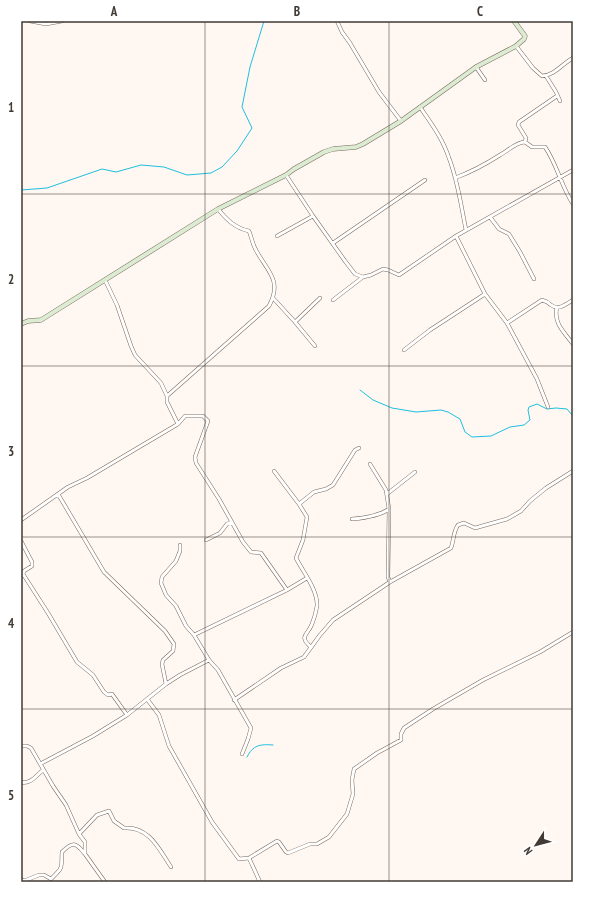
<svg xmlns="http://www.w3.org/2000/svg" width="594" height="903" font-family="'PT Sans Narrow',sans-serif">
	<rect width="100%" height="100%" fill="#fff7f1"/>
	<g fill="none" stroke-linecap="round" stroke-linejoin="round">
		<!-- stream -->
		<path stroke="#1dc0e0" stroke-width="1" d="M 21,190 L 47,188 L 102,169 L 116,172 L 141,165 L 164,167 L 187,175 L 211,173 L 222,167 L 237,151 L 252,128 L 242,107 L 250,67 L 264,21
			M 360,390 L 373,400 L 392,408 L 416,412 L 441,410 L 448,412 L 460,419 L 465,432 L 472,437 L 491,436 L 510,427 L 524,425 L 530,420 L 528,410 L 529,407 L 537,404 L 547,409 L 556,408 L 567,409 L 573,416
			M 247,757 C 253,745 260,744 273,745"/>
		<!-- street casing -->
		<g stroke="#79695d" stroke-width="4">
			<path id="street" d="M 30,21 L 46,24 L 62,21
				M 337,21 L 342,32 L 350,43 L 379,92 L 401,121
				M 516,46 L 533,68 L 542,76 C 555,75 562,64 573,58
				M 476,67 L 485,80
				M 546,76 L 556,92 L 560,101
				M 420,107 C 431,123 443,139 449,158 C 458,181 461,206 466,230
				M 525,142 L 526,138 L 518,125 L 519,122 L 557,96
				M 286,175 L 313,216 L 345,261 L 355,274 L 363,277 L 371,275 L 383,269 L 388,270 L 399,275 L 456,236 L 573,170
				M 455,178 C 471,172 486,164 500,155 C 508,151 516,142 525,142 L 532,147 L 545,147 C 557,164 561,186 573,204
				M 490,217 L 499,229 L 509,234 L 520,252 L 534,279
				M 277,236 L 313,216
				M 456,236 L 485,294 L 507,323 L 537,379 L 548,407
				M 333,243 L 425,180
				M 105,280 L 117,305 L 131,346 L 135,355 L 161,383 L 167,396
				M 273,298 L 295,322 L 315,346
				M 333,300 L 363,277
				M 557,307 C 553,323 564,332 573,344
				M 295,322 L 320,298
				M 507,323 L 542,300 C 546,301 548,302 551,305 C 559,311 566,304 573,300
				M 404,350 L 430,330 L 485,294
				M 178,424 L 185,416 L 203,416 L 208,421 L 195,457 L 196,463 L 219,499 L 243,542 L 251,552 L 261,553 L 287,590
				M 370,464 L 386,490 L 389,509 L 388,577 L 390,582
				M 274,471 L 299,504 L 307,517 L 303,540 L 296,558 C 303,572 318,590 317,606 C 316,612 314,619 312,624 C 308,635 298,636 311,647
				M 58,494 L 104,572 L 165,631 L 174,644 L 173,651 L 163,660 L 162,664 L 166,684
				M 387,494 L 415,472
				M 299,504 L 314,492 L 326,489 L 333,485 L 355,450 L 359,448
				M 352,519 C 364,518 379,516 389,509
				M 21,520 L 68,487 L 87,478 L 178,424 L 167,402 L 167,396 L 269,306 C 284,278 264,269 254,246 C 252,241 251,236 249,231 C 235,228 227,220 218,209
				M 206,540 L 220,533 L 227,524 L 232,522
				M 21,541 L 32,562 L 32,566 L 24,571 L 23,574 L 48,613 L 77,662 L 93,675 L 104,692 L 108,695 L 112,694 L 127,715
				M 180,545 L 180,551 L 176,561 L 162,577 L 161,583 L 166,595 L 176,606 L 186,626 L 194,635 L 209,660 L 218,670 L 251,728 L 248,739 L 242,754
				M 194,635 L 287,590 L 307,578
				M 147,699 L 159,715 L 169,746 L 212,822 L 239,859 L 249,858 L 277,841 L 279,842 L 286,852 L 288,853 L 310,844 L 317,844 L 329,837 L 347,814 L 353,794 L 352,780 L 354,769 L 377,753 L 401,740 L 401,734 L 404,728 L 433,709 L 483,680 L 540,652 L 573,632
				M 234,700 L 281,668 L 304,657 L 320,635 L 333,620 L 390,582 L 451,548 C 454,540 453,532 458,525 L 464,523 L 475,528 L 507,519 L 521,511 L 530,501 L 546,488 L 573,471
				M 21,746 L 27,746 L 31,748 L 53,786 L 66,805 L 79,834 L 85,842 L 85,854 L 105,882
				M 40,764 L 93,736 L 127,715 L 166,684 L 180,675 L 209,660
				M 21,782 C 30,785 37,775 43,770
				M 79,834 L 97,815 L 109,811 L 114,821 L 124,828 C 149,826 159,849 171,867
				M 249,858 L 260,882
				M 21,879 L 24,881 L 39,875 L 44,875 L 51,879 C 64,866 61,869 62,852 C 71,843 75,841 84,853"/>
		</g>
		<!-- secondary casing -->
		<g stroke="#79695d" stroke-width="5">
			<path id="secondary" d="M 21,324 L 28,321 L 41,320 L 218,209 L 286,175 L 294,169 L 324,152 L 333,149 L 356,147 L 363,144 L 401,121 L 476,67 L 516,46 L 524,39 L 525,36 L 514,21"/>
		</g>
		<!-- street -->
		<use href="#street" stroke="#fff" stroke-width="3"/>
		<!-- secondary -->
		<use href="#secondary" stroke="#dbecd2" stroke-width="4"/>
	</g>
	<!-- grid -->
	<path fill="none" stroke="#423b35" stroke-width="1" stroke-opacity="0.55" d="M 205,21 L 205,882M 389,21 L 389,882M 21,194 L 573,194M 21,366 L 573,366M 21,537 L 573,537M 21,709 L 573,709"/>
	<!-- border -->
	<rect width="594" height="903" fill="none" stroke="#ffffff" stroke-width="44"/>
	<!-- north arrow -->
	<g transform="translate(536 845) rotate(234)" stroke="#ffffff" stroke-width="3" paint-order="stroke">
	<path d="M0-3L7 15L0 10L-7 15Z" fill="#423b35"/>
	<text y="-6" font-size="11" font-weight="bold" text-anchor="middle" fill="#423b35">N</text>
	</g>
	<rect x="22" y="22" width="550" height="859" fill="none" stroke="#423b35" stroke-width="1.5"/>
	<g font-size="13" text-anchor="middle" font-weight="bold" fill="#423b35">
		<text x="114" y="16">A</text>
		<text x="297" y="16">B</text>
		<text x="480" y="16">C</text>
		<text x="11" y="112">1</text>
		<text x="11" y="284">2</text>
		<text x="11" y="456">3</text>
		<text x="11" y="628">4</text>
		<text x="11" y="800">5</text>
	</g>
</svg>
